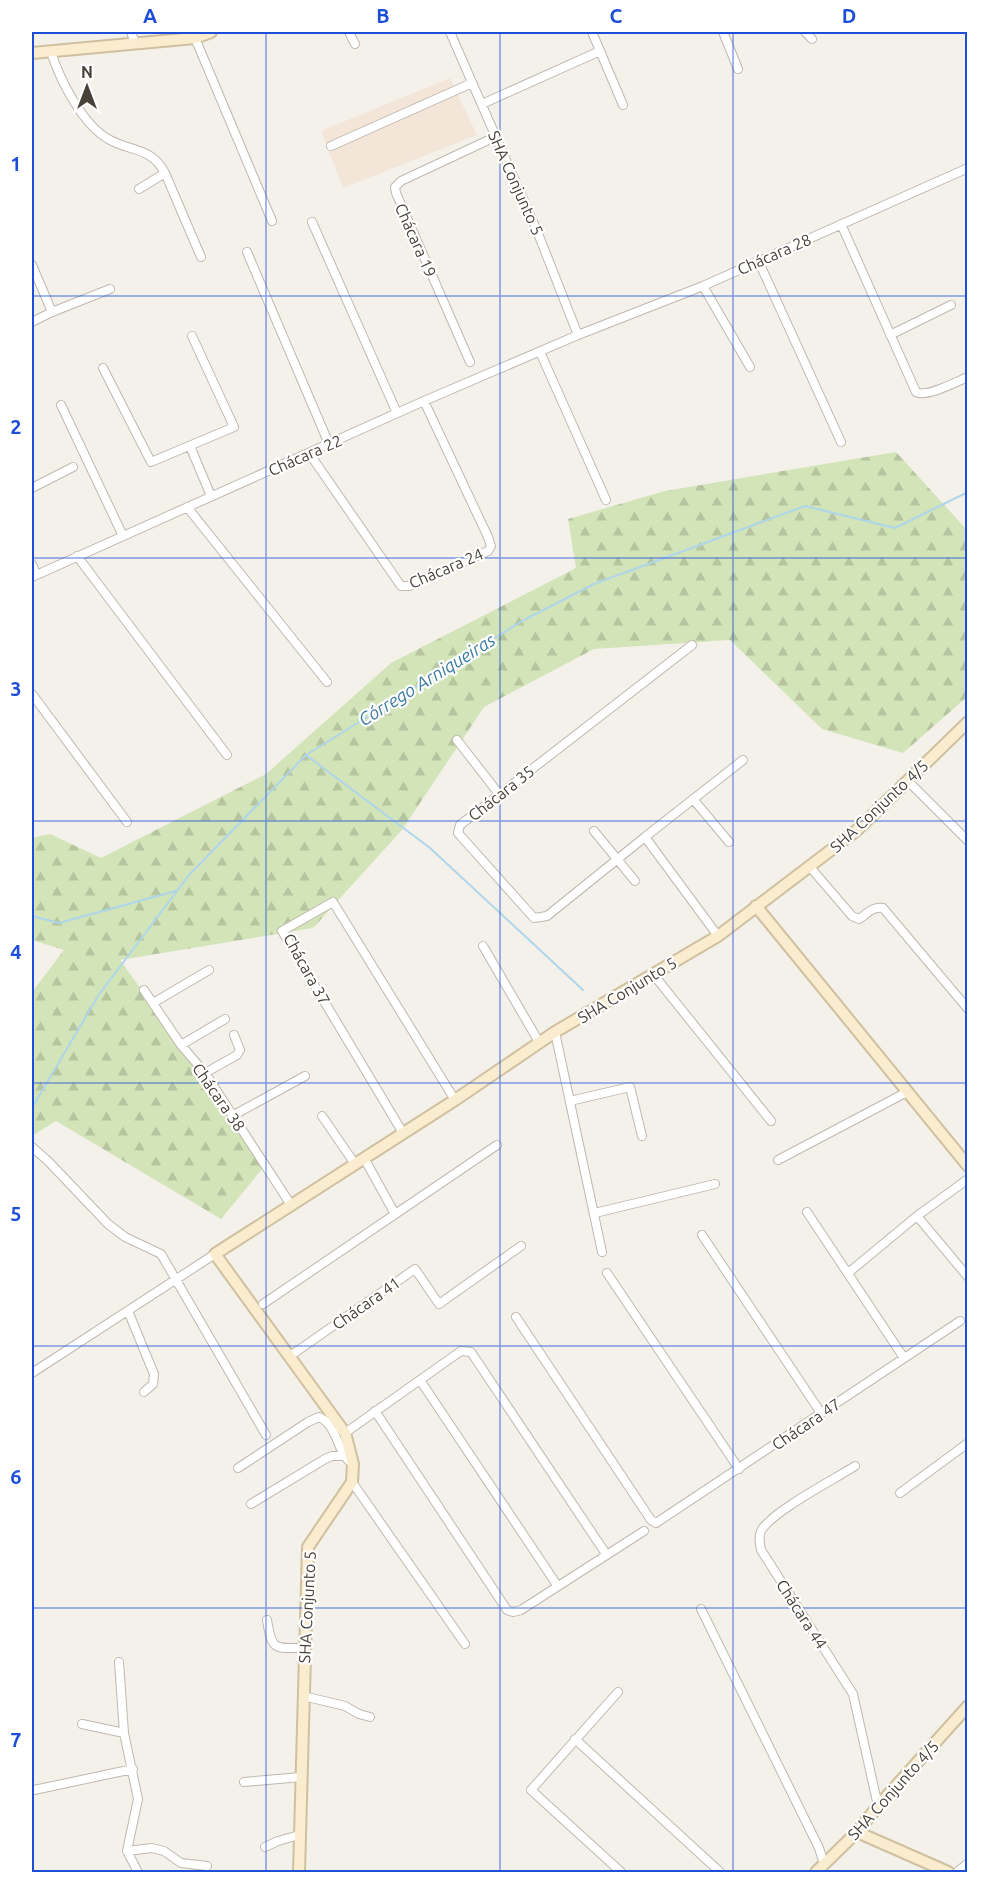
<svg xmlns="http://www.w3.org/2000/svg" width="999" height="1904" font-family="Ubuntu,sans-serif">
	<defs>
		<pattern id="forest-firs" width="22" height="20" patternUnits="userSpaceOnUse" patternTransform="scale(1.5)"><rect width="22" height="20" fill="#d2e4b8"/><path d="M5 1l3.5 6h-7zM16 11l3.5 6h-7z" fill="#b6c59f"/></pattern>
	</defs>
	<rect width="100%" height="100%" fill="#f4f1eb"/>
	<!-- commercial -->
	<path fill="#f3e6d9" d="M 450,78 L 477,135 L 343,188 L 321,131 Z"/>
	<!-- forest -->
	<path fill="url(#forest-firs)" d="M 896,452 L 967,530 L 967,697 L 903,753 L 822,729 L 730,640 L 594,649 L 484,707 L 402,830 L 313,928 L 120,960 L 267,1163 L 221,1219 L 56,1121 L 32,1136 L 32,992 L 64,950 L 32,940 L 32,838 L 50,834 L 101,858 L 266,774 L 391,663 L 576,568 L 568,519 L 665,491 Z"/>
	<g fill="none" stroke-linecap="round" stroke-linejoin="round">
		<!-- stream -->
		<path stroke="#aed5ea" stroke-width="2" d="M 306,755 L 430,848 L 583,990
			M 32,916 L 59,923 L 176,891
			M 32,1108 L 98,996 L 189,875 L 306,755 L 524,620 L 594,584 L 805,506 L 895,528 L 968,492"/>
		<!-- street casing -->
		<g stroke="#bfb8ae" stroke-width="10">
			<path id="street" d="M 131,32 L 135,43
				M 349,32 L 355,44
				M 450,32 L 537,231 L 578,335
				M 592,32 L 623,105
				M 723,32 L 738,69
				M 805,32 L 812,39
				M 195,38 L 272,221
				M 51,52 C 60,80 83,126 110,140 C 132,152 151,147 165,173 L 139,189
				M 482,104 L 600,51
				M 331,146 L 472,83
				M 165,173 L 201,257
				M 312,222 L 397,413
				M 841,224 L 916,392 C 927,398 955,382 968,377
				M 247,252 L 329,444
				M 758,260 L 841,442
				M 32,265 L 52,312 L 110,289
				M 703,286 L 750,367
				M 32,322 L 52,312
				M 890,335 L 951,305
				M 540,352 L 606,500
				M 470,362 L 396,193 L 395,187 L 401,181 L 495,137
				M 103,368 L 151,462 L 234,427 L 192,336
				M 61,405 L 123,536
				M 190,446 L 211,496
				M 309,453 L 401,586 L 409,586 L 488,551 L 491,546 L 488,537 L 424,401
				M 32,488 L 73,467
				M 187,507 L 327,682
				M 77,556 L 227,755
				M 32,564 L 36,574
				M 32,577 L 424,401 L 578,335 L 703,286 L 968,168
				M 692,645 L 460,825 L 458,833 L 534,918 L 547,916 L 645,837 L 718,936
				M 32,694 L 127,822
				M 457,740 L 499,794
				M 908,781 L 968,841
				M 693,799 L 729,842
				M 594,831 L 635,881
				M 645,837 L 743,760
				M 810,867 L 852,916 L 859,919 C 867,914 873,906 883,908 L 968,1009
				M 483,946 L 539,1042
				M 653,974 L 771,1121
				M 144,990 L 181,1045 L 205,1073 L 291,1205
				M 153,1003 L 209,970
				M 555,1032 L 602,1252
				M 181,1045 L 225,1019
				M 205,1073 L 237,1055 L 240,1050 L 234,1035
				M 570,1101 L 630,1087 L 642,1136
				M 234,1115 L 305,1076
				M 322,1116 L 355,1164
				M 403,1133 L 282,931 L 333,902 L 455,1100
				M 32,1147 L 48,1161 L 108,1224 L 125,1237 L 161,1254 L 266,1435
				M 364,1158 L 395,1214
				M 778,1160 L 907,1092
				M 807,1212 L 904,1358
				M 595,1213 L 715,1184
				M 917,1216 L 968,1277
				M 702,1235 L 821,1413
				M 607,1273 L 739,1469
				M 848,1273 L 917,1216 L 968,1179
				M 263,1304 L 497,1145
				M 128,1311 L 154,1374 L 153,1384 L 144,1392
				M 516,1317 L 651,1520 L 656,1523 L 960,1321
				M 290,1356 L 415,1269 L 439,1304 L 521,1246
				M 32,1373 L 215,1254
				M 420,1380 L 557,1585
				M 375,1411 L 507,1610 L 513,1612 L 521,1610 L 644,1531
				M 345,1433 L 461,1351 L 471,1352 L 606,1554
				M 855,1466 C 835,1479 771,1512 761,1531 C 758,1537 760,1543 761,1550 L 853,1694 L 878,1806
				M 238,1468 L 308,1422 L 319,1417 C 339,1426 336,1454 353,1464
				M 352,1482 L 465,1644
				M 900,1493 L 968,1443
				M 251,1504 L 325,1459 L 332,1456 L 345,1456
				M 701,1609 L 819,1848 L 824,1864
				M 267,1620 C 272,1651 274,1648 304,1648
				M 119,1662 L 124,1733 L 138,1799 L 127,1851 L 138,1872
				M 618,1692 L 531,1790 L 621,1872
				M 303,1696 L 345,1706 L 359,1714 L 370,1717
				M 82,1724 L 124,1733
				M 575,1739 L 720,1872
				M 244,1782 L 301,1777
				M 34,1790 L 133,1769
				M 265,1847 L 278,1841 L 299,1835
				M 127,1851 L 152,1848 L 164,1851 L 181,1863 L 207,1866
				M 957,1872 L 968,1863"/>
		</g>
		<!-- secondary casing -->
		<g stroke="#cfc09f" stroke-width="14">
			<path id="secondary" d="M 32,53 L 195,38 L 211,32
				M 756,906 L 968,1166
				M 857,1832 L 948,1872
				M 299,1872 L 308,1547 L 352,1482 L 353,1464 L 345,1433 L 215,1254 L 455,1100 L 555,1032 L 718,936 L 856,831 L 968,722
				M 816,1872 L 857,1832 L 878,1806 L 968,1706"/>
		</g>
		<!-- street -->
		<use href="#street" stroke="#fff" stroke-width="8"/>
		<!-- secondary -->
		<use href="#secondary" stroke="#faedcf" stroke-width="10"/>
	</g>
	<!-- grid -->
	<path fill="none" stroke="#1d4ed8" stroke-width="1.5" stroke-opacity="0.55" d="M 266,32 L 266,1872M 500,32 L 500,1872M 733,32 L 733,1872M 32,296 L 968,296M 32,558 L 968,558M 32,821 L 968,821M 32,1083 L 968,1083M 32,1346 L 968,1346M 32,1608 L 968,1608"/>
	<g text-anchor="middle" stroke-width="4.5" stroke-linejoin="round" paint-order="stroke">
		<!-- street labels -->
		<g font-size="16" fill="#474139" stroke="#fff">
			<text transform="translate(516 183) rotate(66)" y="6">SHA Conjunto 5</text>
			<text transform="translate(416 240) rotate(66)" y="6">Chácara 19</text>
			<text transform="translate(774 254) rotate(-24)" y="6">Chácara 28</text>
			<text transform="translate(305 455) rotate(-24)" y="6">Chácara 22</text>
			<text transform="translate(446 568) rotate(-23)" y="6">Chácara 24</text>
			<text transform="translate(501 793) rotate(-38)" y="6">Chácara 35</text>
			<text transform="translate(879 806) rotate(-43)" y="6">SHA Conjunto 4/5</text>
			<text transform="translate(307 969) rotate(61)" y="6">Chácara 37</text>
			<text transform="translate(627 990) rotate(-31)" y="6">SHA Conjunto 5</text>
			<text transform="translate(219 1097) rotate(55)" y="6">Chácara 38</text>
			<text transform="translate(366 1303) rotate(-35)" y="6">Chácara 41</text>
			<text transform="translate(806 1424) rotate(-34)" y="6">Chácara 47</text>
			<text transform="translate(307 1607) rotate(-87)" y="6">SHA Conjunto 5</text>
			<text transform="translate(802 1614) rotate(57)" y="6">Chácara 44</text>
			<text transform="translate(893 1790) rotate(-48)" y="6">SHA Conjunto 4/5</text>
		</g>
		<!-- water labels -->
		<g font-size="18" font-style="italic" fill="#3a7ba2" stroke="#fff">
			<text transform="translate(427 680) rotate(-32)" y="6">Córrego Arniqueiras</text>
		</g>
	</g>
	<!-- border -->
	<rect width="999" height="1904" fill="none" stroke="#ffffff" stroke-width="66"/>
	<!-- north arrow -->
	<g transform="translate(87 87)" stroke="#ffffff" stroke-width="4.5" paint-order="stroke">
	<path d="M0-4.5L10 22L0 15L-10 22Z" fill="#474139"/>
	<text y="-9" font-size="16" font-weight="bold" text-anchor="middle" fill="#474139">N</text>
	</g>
	<rect x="33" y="33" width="933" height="1838" fill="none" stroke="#1d4ed8" stroke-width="2"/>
	<g font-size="20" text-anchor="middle" font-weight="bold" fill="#1d4ed8">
		<text x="150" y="23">A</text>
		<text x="383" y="23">B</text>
		<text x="616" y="23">C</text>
		<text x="849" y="23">D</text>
		<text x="16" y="171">1</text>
		<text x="16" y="434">2</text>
		<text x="16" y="696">3</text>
		<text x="16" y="959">4</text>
		<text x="16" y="1221">5</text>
		<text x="16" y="1484">6</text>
		<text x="16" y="1747">7</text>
	</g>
</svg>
